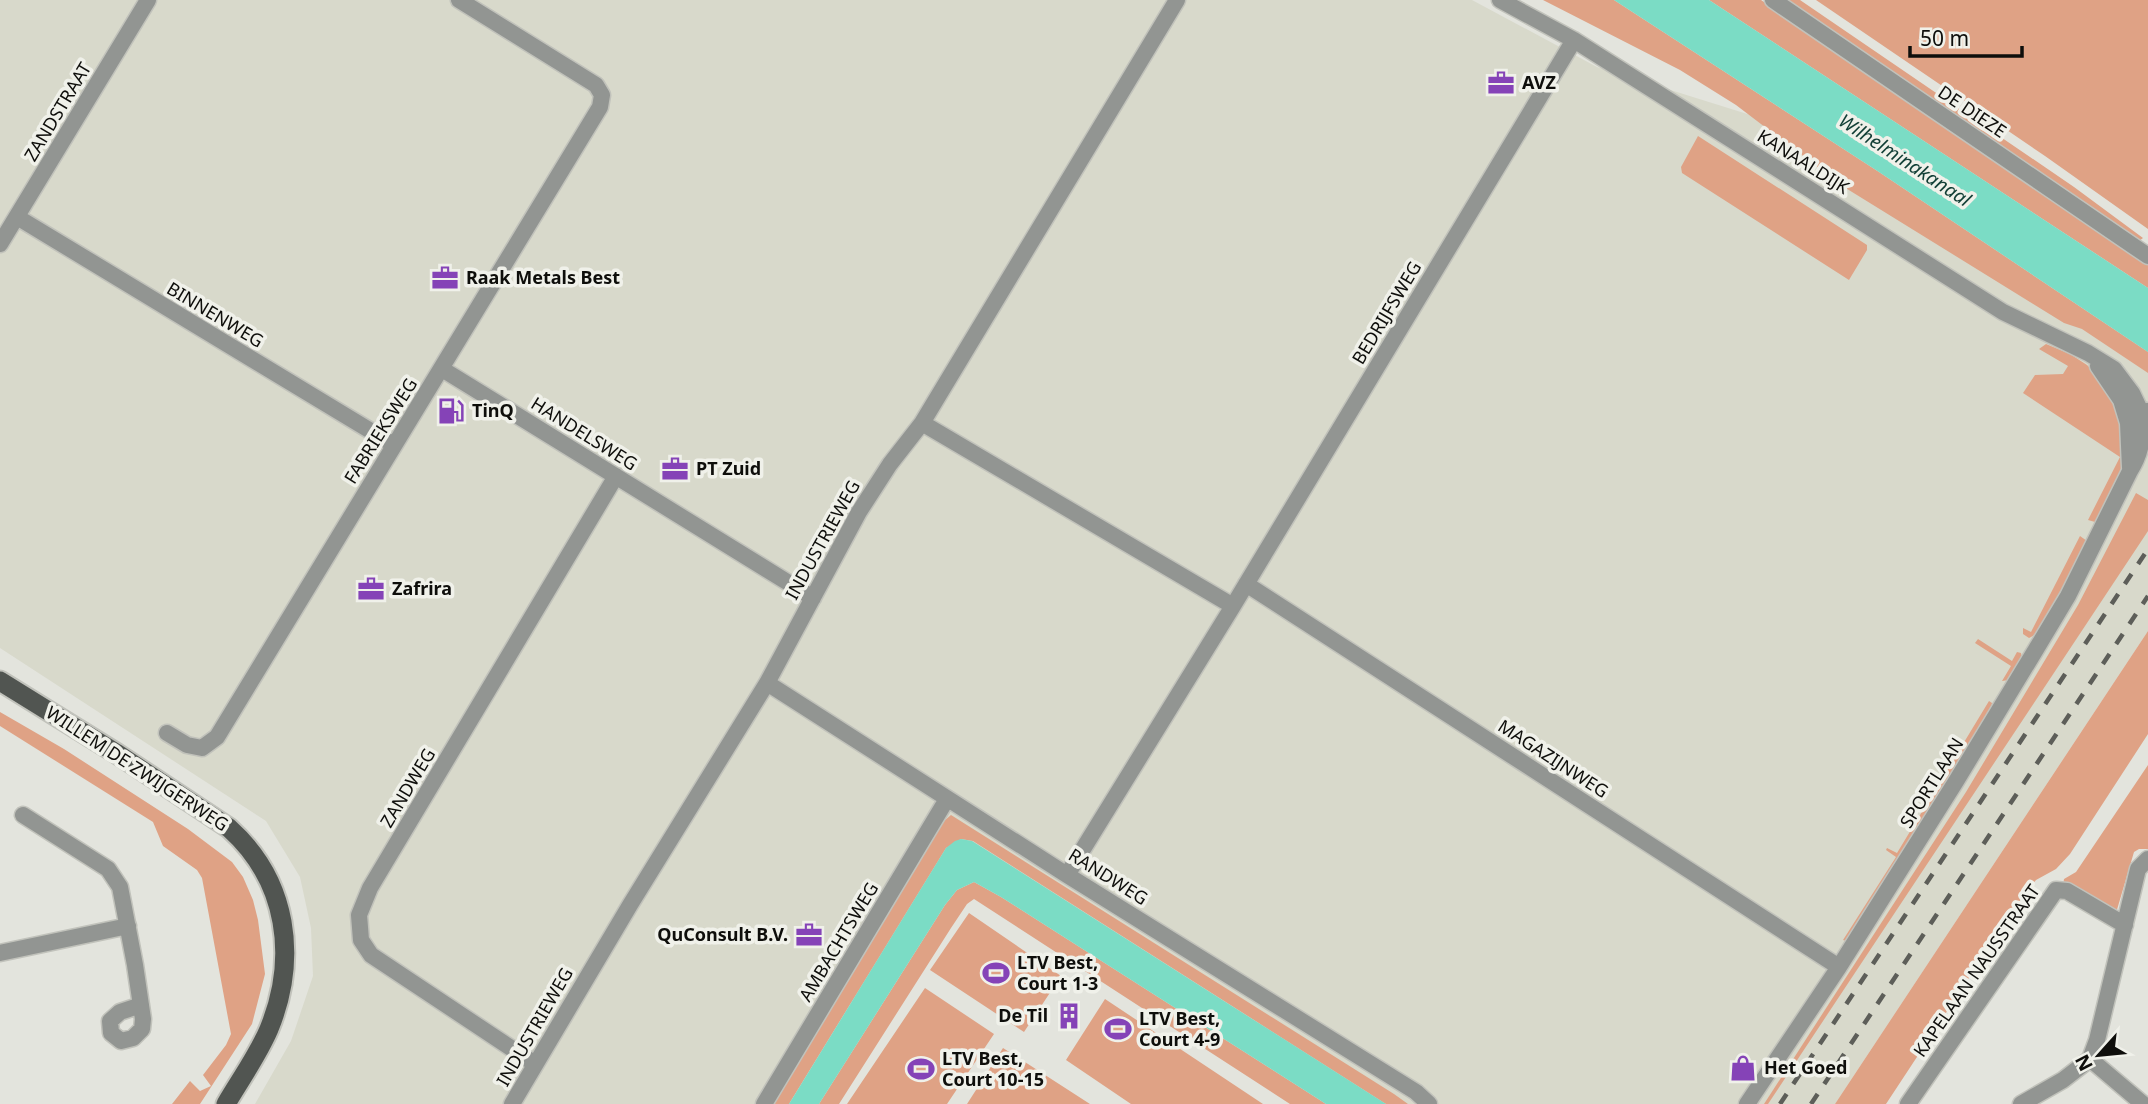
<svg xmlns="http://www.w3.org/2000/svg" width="2148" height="1104" font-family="'Noto Sans',sans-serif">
	<rect width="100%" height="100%" fill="#e3e4dd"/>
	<!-- built -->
	<path fill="#d8d9cb" d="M 0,0 L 1472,0 L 1597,67 L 1824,138 L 2148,352 L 2148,631 L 1835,1104 L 1355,1104 L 966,859 L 769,1104 L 255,1104 L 291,1041 L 313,976 L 311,928 L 300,877 L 266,821 L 0,648 Z"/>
	<!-- green -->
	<path fill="#dfa285" d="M 1543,0 L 1614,0 L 1879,172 L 2148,352 L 2148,373 L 2082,329 L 2064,323 L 1844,187 L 1736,105 L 1680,70 Z
		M 1709,0 L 1761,0 L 2148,264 L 2148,288 Z
		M 1787,0 L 1800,0 L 2074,187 L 2143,238 L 2139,241 Z
		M 1816,0 L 2148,0 L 2148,229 L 2045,156 Z
		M 1698,136 L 1867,245 L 1867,250 L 1849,280 L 1682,173 L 1681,167 Z
		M 2046,344 L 2070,354 L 2087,365 L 2101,379 L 2122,417 L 2123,462 L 2116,485 L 2095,522 L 2088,520 L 2120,457 L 2023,393 L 2035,375 L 2063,374 L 2068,366 L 2039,349 Z
		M 2136,493 L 2148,500 L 2148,531 L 1768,1104 L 1764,1104 L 1966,792 L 2078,605 Z
		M 2080,536 L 2087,541 L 2087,543 C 2078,560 2044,634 2029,638 L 2023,634 L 2023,628 L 2031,632 Z
		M 2148,631 L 2148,734 L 2070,854 L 2056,869 L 2036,880 L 2021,899 L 1886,1104 L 1835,1104 Z
		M 1978,639 L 2012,661 L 2017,652 L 2021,653 L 2022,658 L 2009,680 L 2002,681 L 2011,666 L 1975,643 Z
		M 1989,701 L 1992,703 L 1990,713 L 1848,938 L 1846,941 L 1843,940 L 1896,857 L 1886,850 L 1887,848 L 1897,853 Z
		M 0,712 L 64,749 L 188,829 L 232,862 L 243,877 L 253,900 L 258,920 L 265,974 L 252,1024 L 200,1104 L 172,1104 L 190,1081 L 200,1091 L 211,1086 L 203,1075 L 226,1045 L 231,1034 L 202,878 L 197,870 L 163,846 L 153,822 L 0,726 Z
		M 2148,765 L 2148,849 L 2139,849 L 2134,852 L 2116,913 L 2063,886 L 2064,879 L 2076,872 Z
		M 951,815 L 1394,1094 L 1408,1104 L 1386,1104 L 973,841 L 961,839 L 946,848 L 789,1104 L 768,1104 L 944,821 Z
		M 974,882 L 1001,897 L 1326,1104 L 1290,1104 L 974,899 L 967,904 L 951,928 L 839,1104 L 819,1104 L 945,905 L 957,890 Z
		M 969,913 L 1061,976 L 1024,1032 L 930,970 Z
		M 925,988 L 994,1034 L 947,1104 L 847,1104 Z
		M 1105,999 L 1263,1104 L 1131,1104 L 1066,1060 Z
		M 1003,1048 L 1090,1104 L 967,1104 Z"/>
	<!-- water -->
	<path fill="#7bdcc5" d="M 1614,0 L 1709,0 L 2148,288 L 2148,352 L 1879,172 Z
		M 961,839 L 972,841 L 1386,1104 L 1326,1104 L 1001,897 L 974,882 L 957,890 L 945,905 L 819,1104 L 789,1104 L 946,848 L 955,841 Z"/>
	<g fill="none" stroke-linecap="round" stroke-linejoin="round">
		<!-- minor casing -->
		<g stroke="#c1c2bb" stroke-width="19">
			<path id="minor" d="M 1500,0 L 1574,40 L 2003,312 L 2088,353 L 2114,369 L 2132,393 L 2141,412 L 2148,411
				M 1773,0 L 2148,256
				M 17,217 L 394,445
				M 0,244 L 148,0
				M 2098,366 L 2121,400 L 2128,423 L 2148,429
				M 442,369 L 813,598
				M 922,423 L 1233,606
				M 2130,468 L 2128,423 L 2135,417
				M 1246,584 L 1839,967
				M 767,683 L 1067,875 L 1416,1092 L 1429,1104
				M 167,733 L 187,745 L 202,748 L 217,737 L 600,107 L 602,95 L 596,85 L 459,0
				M 23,815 L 108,869 L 120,887 L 135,965 L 143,1019 L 142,1029 L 133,1038 L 121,1041 L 111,1033 L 110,1021 L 120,1012 L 141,1005
				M 1067,875 L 1233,606 L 1574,40
				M 0,953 L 128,926
				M 535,1064 L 371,955 L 361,940 L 359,915 L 370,888 L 616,476
				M 512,1104 L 630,905 L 767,683 L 859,512 L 890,464 L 922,423 L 1177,0
				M 764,1104 L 947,799
				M 1747,1104 L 1839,967 L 1955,783 L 2035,651 L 2068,596 L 2130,471 C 2142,452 2145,434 2141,412
				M 1908,1104 L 2056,890 L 2067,891 L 2125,925
				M 2021,1104 L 2063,1080 L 2090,1059
				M 2143,1104 L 2090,1059 L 2097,1040 L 2138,869 L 2148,859"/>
		</g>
		<!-- major casing -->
		<g stroke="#c1c2bb" stroke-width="23">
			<path id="major" d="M 0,681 L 116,753 L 229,828 C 288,881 298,958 269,1029 C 258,1055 240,1080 226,1104"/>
		</g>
		<!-- minor -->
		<use href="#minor" stroke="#929592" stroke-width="16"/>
		<!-- major -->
		<use href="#major" stroke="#515551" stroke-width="19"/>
		<!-- rail -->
		<path stroke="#5d5e59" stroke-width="4.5" stroke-dasharray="12 12" stroke-linecap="butt" d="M 1780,1104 L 2148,549
			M 1811,1104 L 2148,596"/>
	</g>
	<!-- icons -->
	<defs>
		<g id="office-bare" transform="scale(2.1)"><path d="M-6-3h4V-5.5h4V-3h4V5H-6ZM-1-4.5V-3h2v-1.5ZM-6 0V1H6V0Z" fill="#8543b7" stroke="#f0f1ea" stroke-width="2.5" paint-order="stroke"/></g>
		<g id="fuel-bare" transform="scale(2.1)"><path d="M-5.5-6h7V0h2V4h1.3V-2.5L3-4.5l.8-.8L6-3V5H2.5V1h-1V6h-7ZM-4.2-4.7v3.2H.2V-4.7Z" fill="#8543b7" stroke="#f0f1ea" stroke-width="2.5" paint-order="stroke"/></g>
		<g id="stadium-bare" transform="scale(2.1)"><path d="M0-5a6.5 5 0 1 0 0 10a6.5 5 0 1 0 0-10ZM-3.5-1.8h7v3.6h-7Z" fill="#8543b7" stroke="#f0f1ea" stroke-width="2.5" paint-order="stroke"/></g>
		<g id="building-bare" transform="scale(2.1)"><path d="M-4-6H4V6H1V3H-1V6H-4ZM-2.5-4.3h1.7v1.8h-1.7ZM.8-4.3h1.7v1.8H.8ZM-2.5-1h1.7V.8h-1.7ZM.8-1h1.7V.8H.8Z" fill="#8543b7" stroke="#f0f1ea" stroke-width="2.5" paint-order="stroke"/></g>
		<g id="shop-bare" transform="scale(2.1)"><path d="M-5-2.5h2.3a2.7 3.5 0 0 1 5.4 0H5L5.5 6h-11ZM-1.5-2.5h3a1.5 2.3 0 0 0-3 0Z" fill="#8543b7" stroke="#f0f1ea" stroke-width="2.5" paint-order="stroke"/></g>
	</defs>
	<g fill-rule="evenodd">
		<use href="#office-bare" x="1501" y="83"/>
		<use href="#office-bare" x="445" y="278"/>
		<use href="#fuel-bare" x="451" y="411"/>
		<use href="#office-bare" x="675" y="469"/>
		<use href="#office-bare" x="371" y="589"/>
		<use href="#office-bare" x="809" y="935"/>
		<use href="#stadium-bare" x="996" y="973"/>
		<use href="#building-bare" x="1069" y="1016"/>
		<use href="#stadium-bare" x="1118" y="1029"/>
		<use href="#shop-bare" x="1743" y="1068"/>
		<use href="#stadium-bare" x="921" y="1069"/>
	</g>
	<g text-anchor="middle" stroke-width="7" stroke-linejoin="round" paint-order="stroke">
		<!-- poi labels -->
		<g font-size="18" font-weight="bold" fill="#0e0e0b" stroke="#f0f1ea" text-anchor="start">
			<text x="1522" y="89">AVZ</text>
			<text x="466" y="284">Raak Metals Best</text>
			<text x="472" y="417">TinQ</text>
			<text x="696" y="475">PT Zuid</text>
			<text x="392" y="595">Zafrira</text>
			<text x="788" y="941" text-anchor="end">QuConsult B.V.</text>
			<text x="1017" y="969">LTV Best,<tspan x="1017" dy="21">Court 1-3</tspan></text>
			<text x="1048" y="1022" text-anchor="end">De Til</text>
			<text x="1139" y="1025">LTV Best,<tspan x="1139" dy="21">Court 4-9</tspan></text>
			<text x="942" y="1065">LTV Best,<tspan x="942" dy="21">Court 10-15</tspan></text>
			<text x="1764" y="1074">Het Goed</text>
		</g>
		<!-- street labels -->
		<g font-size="18" fill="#0e0e0b" stroke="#f0f1ea">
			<text transform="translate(58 112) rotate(-59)" y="6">ZANDSTRAAT</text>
			<text transform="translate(1972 112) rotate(34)" y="6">DE DIEZE</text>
			<text transform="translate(1803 162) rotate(32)" y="6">KANAALDIJK</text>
			<text transform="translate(1387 313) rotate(-59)" y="6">BEDRIJFSWEG</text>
			<text transform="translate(215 315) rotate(31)" y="6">BINNENWEG</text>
			<text transform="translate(381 431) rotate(-58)" y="6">FABRIEKSWEG</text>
			<text transform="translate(584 434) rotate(32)" y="6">HANDELSWEG</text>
			<text transform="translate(823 540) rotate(-61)" y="6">INDUSTRIEWEG</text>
			<text transform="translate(1553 759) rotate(33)" y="6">MAGAZIJNWEG</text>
			<text transform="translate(137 769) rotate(33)" y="6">WILLEM DE ZWIJGERWEG</text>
			<text transform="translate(1932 783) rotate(-58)" y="6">SPORTLAAN</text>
			<text transform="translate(408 788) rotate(-59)" y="6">ZANDWEG</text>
			<text transform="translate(1108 877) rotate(32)" y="6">RANDWEG</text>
			<text transform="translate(839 942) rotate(-59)" y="6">AMBACHTSWEG</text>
			<text transform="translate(1977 971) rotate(-55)" y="6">KAPELAAN NAUSSTRAAT</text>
			<text transform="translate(535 1027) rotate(-60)" y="6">INDUSTRIEWEG</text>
		</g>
		<!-- water labels -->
		<g font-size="19" font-style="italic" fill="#113e35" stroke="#f0f1ea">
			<text transform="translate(1905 160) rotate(33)" y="7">Wilhelminakanaal</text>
		</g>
	</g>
	<!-- north arrow -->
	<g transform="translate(2099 1055) rotate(243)" stroke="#f0f1ea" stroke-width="5" paint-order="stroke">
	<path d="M0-5L12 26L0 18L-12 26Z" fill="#0e0e0b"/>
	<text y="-10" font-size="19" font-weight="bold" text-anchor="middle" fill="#0e0e0b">N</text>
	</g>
	<!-- scale -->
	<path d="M1910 46v10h112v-10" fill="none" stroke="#0e0e0b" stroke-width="3.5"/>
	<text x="1920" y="46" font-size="21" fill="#0e0e0b" stroke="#f0f1ea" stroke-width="5" paint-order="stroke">50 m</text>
</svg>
